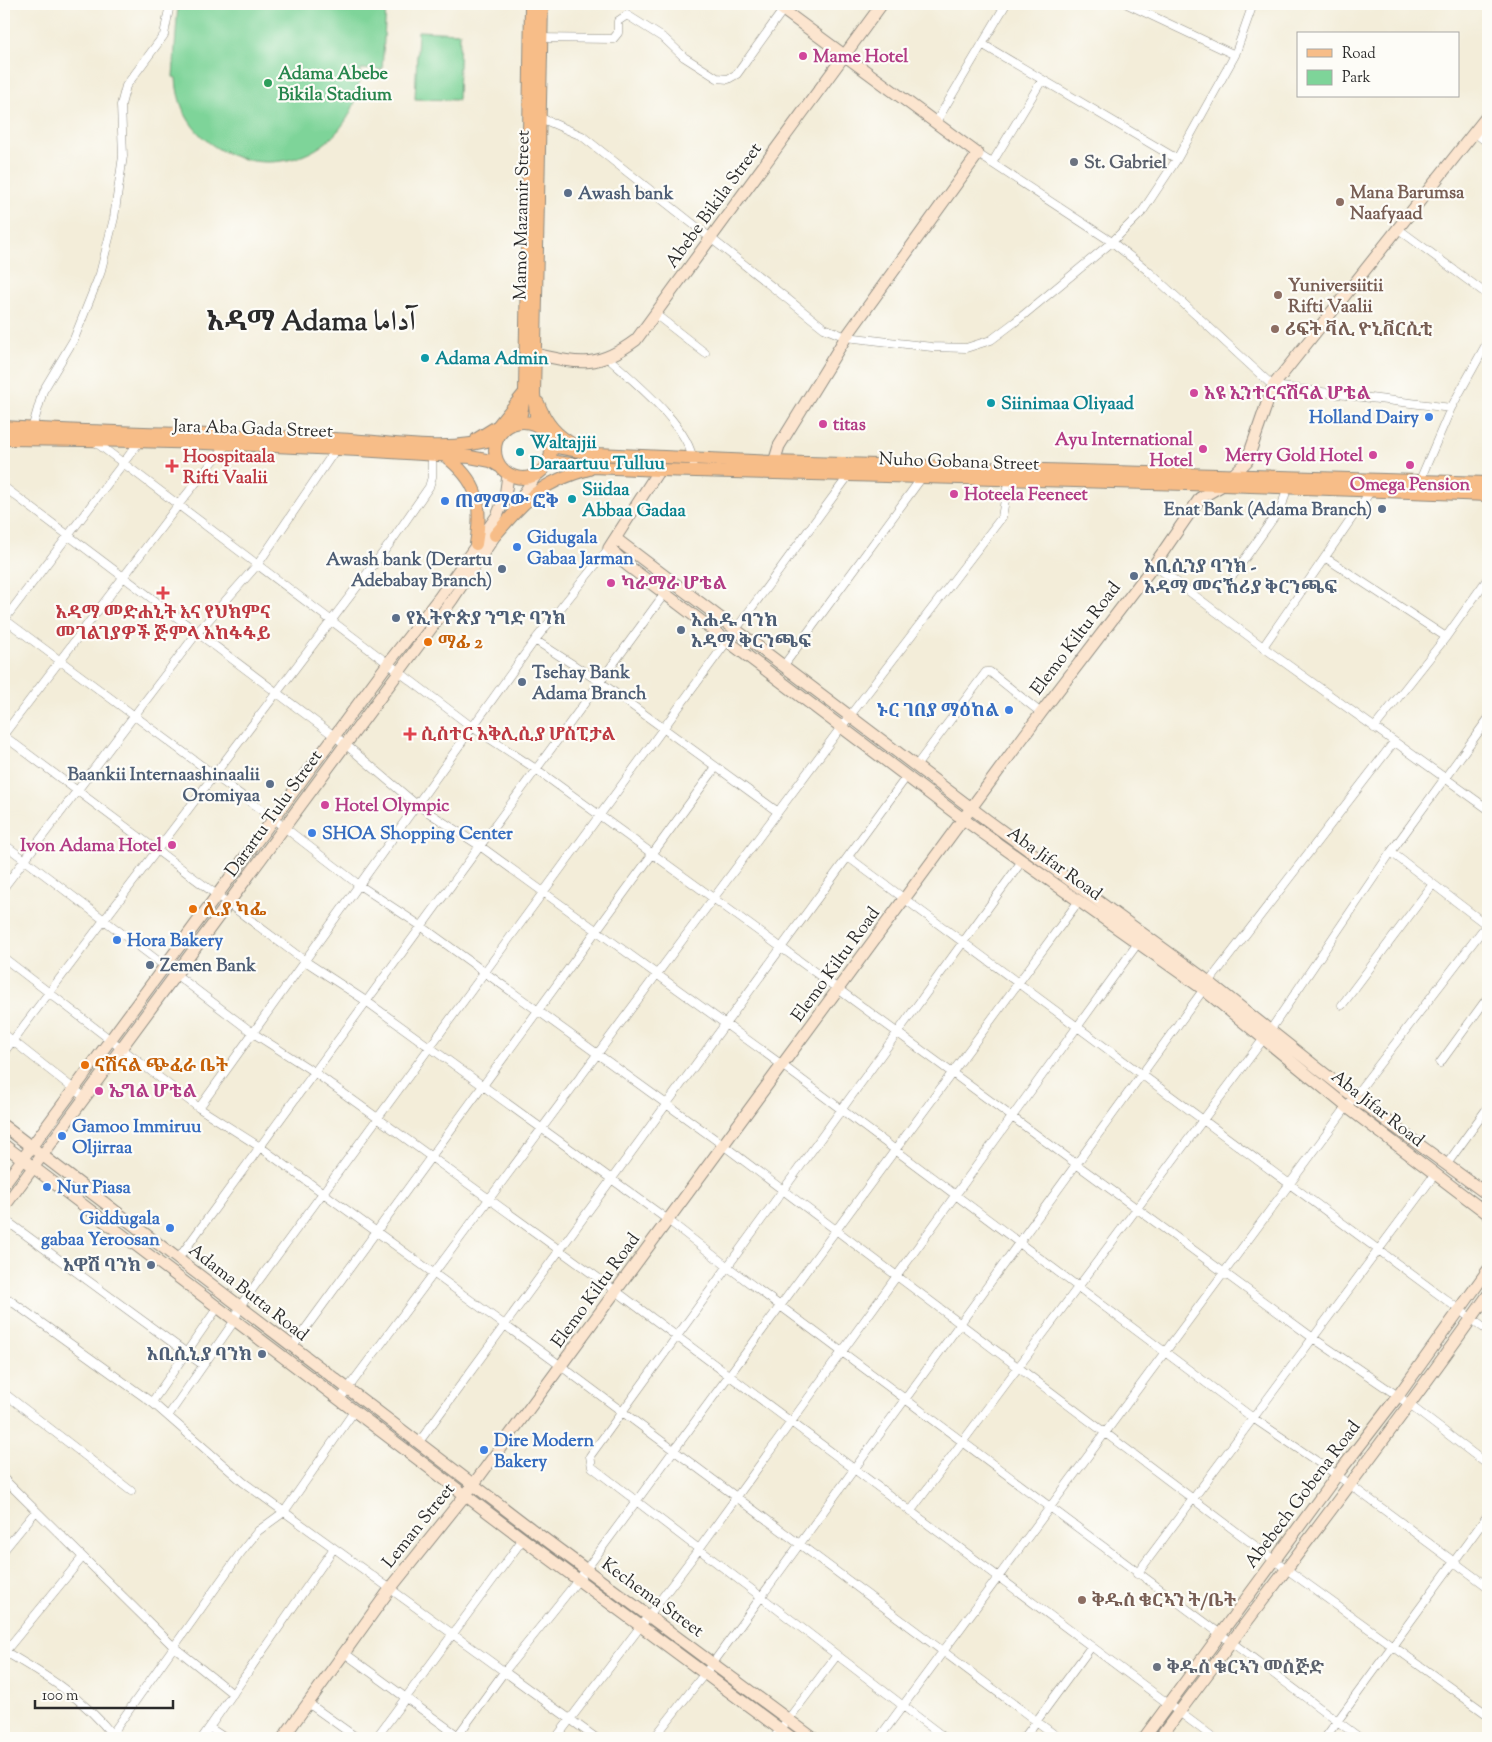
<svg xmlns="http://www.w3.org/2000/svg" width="1492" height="1742" font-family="'Sorts Mill Goudy',Amiri,'Noto Serif Ethiopic',serif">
	<rect width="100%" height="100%" fill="#fdfcf7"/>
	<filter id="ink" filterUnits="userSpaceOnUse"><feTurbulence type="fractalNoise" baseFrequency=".02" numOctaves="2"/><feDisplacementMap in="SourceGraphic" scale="10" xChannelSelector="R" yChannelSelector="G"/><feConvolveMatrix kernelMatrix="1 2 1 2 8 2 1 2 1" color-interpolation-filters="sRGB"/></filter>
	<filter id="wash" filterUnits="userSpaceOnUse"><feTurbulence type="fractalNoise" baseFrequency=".0096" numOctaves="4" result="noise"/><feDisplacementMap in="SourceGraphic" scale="20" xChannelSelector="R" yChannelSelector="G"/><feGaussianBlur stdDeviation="1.12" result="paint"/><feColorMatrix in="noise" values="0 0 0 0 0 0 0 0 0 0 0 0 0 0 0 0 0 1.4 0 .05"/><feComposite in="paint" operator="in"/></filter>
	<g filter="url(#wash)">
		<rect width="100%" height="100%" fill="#f3edd9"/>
		<!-- green -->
		<path fill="#7ed499" stroke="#548062" d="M 178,4 L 371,4 L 371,7 L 386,8 L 382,70 L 361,69 C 359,86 357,102 348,117 C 303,193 180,168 176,78 L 173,77 Z
			M 418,31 L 460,33 L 458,100 L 415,99 Z"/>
	</g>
	<g filter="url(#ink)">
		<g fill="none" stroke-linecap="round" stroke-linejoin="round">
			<!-- street casing -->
			<g stroke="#8f8c82" stroke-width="9">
				<path id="street" d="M 1127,4 L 1235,55
					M 537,38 L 613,39 L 618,33 L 618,21 L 627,15 L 665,39 L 684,57 L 717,78 L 728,79 L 737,74 L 783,10
					M 982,44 L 1177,159
					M 536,116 L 582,136 L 824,328 L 846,337 L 932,347 L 966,348 L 991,340 L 1015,322 L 1112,242 L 1142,212 L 1177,159 L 1235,55 L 1253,4
					M 936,122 L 1006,4
					M 1474,132 L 1488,143
					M 978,154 L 1112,242 L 1147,270 L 1273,386 L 1451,408
					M 992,163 L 1042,80
					M 1397,228 L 1488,295
					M 655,314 L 705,353
					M 608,358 C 633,381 690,426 693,462
					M 32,429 L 43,391 L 74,339 L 100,274 L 114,218 L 123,156 L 121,105 L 126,86 L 164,35 L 170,4
					M 94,441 L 472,727 L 536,769 L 838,989 L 1313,1338 L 1398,1396 L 1488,1465
					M 1420,480 L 1451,408 L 1488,341
					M 4,487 L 345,744 L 417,805 L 480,846 L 782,1065 L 1253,1418 L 1337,1475 L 1488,1587
					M 1326,558 L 1446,637
					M 1154,565 L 1263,647 L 1488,809
					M 1234,574 L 1282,506 L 1287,488
					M 4,619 L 284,827 L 359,885 L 421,926 L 723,1145 L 1274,1560 L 1488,1715
					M 4,620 L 140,441
					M 535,640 L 600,682 L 778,812
					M 1263,647 L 1372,489
					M 784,665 L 923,476
					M 1374,728 L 1446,637 L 1488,578
					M 4,734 L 179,504 L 227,444
					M 4,736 L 305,961 L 366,1001 L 668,1220 L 728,1267 L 1360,1738
					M 916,766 L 986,672 L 990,672 L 1041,713
					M 4,844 L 253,1033 L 314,1072 L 616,1291 L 1214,1738
					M 1391,852 L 1488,926
					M 848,857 L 1488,1331
					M 4,887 L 197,633 L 258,564 L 338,446
					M 4,958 L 199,1108 L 260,1147 L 561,1366 L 1059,1738
					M 1342,1005 L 1433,884
					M 4,1034 L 84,1097
					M 4,1052 L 391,542 L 429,487 L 432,477 L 432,454
					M 1440,1063 L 1488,997
					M 199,1108 L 535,640 L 609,548
					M 1447,1164 L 1488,1107
					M 4,1219 L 203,1365
					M 178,1259 L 665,593
					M 4,1296 L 154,1404 L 243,1482 L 596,1738
					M 292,1347 L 716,767
					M 4,1393 L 131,1491
					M 340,1399 L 842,726 L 1002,517 L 1009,477
					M 152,1402 L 218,1307
					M 168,1416 L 235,1320 L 240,1306 L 849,475
					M 419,1442 L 907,776
					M 4,1479 L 173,1646 L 233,1694
					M 910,1512 L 1271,1029 L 1391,852 L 1488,719
					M 4,1550 L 36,1511
					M 1137,1574 L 1435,1174
					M 4,1651 C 45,1675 84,1698 114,1737
					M 343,1652 L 461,1738
					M 4,1653 L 82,1558
					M 308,1703 L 357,1738
					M 210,1728 L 225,1738
					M 112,1734 L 239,1555 L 258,1531 L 284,1512 L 355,1410
					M 202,1738 L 334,1548
					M 376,1738 L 523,1539
					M 456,1738 L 504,1672 L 579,1579 L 1078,902
					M 556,1738 L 699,1549 L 1138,943
					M 654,1738 L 713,1663 L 1209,982 L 1394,742
					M 774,1738 L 837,1655
					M 879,1738 L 1354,1097 L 1488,923
					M 945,1738 L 592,1467 L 590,1456 L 1022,861
					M 1024,1738 L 1091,1647
					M 1325,1738 L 1488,1515"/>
			</g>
			<!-- secondary casing -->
			<g stroke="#8f8c82" stroke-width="13">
				<path id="secondary" d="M 535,354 C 580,364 597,369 636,340 L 882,4
					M 772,469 L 779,446 L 846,337 L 978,154 L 775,4
					M 659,470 L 609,548 L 627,565 L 963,819 L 1203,989 L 1347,1107 L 1488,1214
					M 514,509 L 536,475
					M 616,539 L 987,820 L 1209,982 L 1354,1097 L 1488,1195
					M 4,1126 L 534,1531 L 813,1738
					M 4,1145 L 523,1539 L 792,1738
					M 4,1184 L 389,662 L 439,598 L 497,516 L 505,497 L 508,475
					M 4,1207 L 452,600 L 500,528
					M 283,1738 L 390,1589 L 470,1489 L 1041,713 L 1154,565 L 1200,498 L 1223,485 L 1247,461 L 1273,386 L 1488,115
					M 1144,1738 L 1337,1475 L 1398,1396 L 1488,1270
					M 1160,1738 C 1269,1590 1383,1445 1488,1295"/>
			</g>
			<!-- primary casing -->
			<g stroke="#8f8c82" stroke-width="14">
				<path id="primary" d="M 538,403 C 546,423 556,436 576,446
					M495 450a28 28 0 1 1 56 0a28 28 0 1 1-56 0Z
					M 515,423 L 521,414 L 525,391 L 531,4
					M 537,426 L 534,394 L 542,4
					M 4,427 C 114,434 224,434 334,439 C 388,441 445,455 497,438
					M 4,439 C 159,440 315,446 470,457 L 491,461 L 499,466
					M 477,439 L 498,426 L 523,395
					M 551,446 L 597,454 L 773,462 L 1488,483
					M 444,455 C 478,481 483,502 476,544
					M 549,461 L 593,467 L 659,470 L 1223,485 L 1488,495
					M 495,535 C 526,499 541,482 589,469"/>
			</g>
			<!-- street -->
			<use href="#street" stroke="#fff" stroke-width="8"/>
			<!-- secondary -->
			<use href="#secondary" stroke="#fce5cf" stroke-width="11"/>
			<!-- primary -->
			<use href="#primary" stroke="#f7bd88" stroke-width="12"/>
		</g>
	</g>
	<!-- markers -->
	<g fill="#d1479c" stroke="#fdfcf7" stroke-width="2">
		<circle cx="803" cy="56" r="5"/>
		<circle cx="1194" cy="393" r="5"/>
		<circle cx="823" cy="424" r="5"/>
		<circle cx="1203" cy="449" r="5"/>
		<circle cx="1373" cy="455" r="5"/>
		<circle cx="1410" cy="465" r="5"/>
		<circle cx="954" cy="494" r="5"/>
		<circle cx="611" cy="583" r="5"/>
		<circle cx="325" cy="805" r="5"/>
		<circle cx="172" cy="845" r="5"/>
		<circle cx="99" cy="1091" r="5"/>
	</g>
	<circle fill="#2e9e5b" stroke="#fdfcf7" stroke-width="2" cx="268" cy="83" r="5"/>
	<g fill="#6b7280" stroke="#fdfcf7" stroke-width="2">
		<circle cx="1074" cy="162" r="5"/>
		<circle cx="1157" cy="1667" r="5"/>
	</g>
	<g fill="#5c6f8a" stroke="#fdfcf7" stroke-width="2">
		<circle cx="568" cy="193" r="5"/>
		<circle cx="1382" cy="509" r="5"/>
		<circle cx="502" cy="569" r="5"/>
		<circle cx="1134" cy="576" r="5"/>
		<circle cx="396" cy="618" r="5"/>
		<circle cx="681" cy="630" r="5"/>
		<circle cx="522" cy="682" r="5"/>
		<circle cx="270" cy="784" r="5"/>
		<circle cx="150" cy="965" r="5"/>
		<circle cx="151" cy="1265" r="5"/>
		<circle cx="262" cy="1354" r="5"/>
	</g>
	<g fill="#8d6e63" stroke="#fdfcf7" stroke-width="2">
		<circle cx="1340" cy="202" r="5"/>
		<circle cx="1278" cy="295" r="5"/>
		<circle cx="1275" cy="329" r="5"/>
		<circle cx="1082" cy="1600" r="5"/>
	</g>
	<g fill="#0f9aa8" stroke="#fdfcf7" stroke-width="2">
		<circle cx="425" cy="358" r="5"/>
		<circle cx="991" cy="403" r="5"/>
		<circle cx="520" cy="452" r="5"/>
		<circle cx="572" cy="499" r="5"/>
	</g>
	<g fill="#3f7fe0" stroke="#fdfcf7" stroke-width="2">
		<circle cx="1429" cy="417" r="5"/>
		<circle cx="445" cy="501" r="5"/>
		<circle cx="517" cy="547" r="5"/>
		<circle cx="1009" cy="710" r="5"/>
		<circle cx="312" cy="833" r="5"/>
		<circle cx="117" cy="940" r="5"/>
		<circle cx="62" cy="1136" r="5"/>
		<circle cx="47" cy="1187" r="5"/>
		<circle cx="170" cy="1228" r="5"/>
		<circle cx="484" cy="1450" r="5"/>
	</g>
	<g fill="#e0444e" stroke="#fdfcf7" stroke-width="2">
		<path d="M169.5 458.5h5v5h5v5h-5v5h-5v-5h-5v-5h5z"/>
		<path d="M160.5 585.5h5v5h5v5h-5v5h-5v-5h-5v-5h5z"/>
		<path d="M407.5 726.5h5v5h5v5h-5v5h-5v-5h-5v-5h5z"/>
	</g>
	<g fill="#e8710a" stroke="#fdfcf7" stroke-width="2">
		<circle cx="428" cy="642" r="5"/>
		<circle cx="193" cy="909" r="5"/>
		<circle cx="85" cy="1065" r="5"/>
	</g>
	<g text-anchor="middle" stroke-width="4.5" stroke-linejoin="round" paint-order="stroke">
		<!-- hotel labels -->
		<g font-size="18" font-weight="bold" fill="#b23c85" stroke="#fdfcf7" text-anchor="start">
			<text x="813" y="62">Mame Hotel</text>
			<text x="1204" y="399">አዩ ኢንተርናሽናል ሆቴል</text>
			<text x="833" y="430">titas</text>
			<text x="1193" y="445" text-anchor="end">Ayu International<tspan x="1193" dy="21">Hotel</tspan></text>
			<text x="1363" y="461" text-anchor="end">Merry Gold Hotel</text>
			<text x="1410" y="490" text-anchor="middle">Omega Pension</text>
			<text x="964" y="500">Hoteela Feeneet</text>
			<text x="621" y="589">ካራማራ ሆቴል</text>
			<text x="335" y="811">Hotel Olympic</text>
			<text x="162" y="851" text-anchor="end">Ivon Adama Hotel</text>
			<text x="109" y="1097">ኤግል ሆቴል</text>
		</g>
		<!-- leisure labels -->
		<g font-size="18" font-weight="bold" fill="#27864d" stroke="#fdfcf7" text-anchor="start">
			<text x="278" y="79">Adama Abebe<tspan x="278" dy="21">Bikila Stadium</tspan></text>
		</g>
		<!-- worship labels -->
		<g font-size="18" font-weight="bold" fill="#5b616d" stroke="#fdfcf7" text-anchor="start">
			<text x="1084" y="168">St. Gabriel</text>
			<text x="1167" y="1673">ቅዱስ ቁርኣን መስጅድ</text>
		</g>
		<!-- education labels -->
		<g font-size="18" font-weight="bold" fill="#785e54" stroke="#fdfcf7" text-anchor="start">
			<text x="1350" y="198">Mana Barumsa<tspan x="1350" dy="21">Naafyaad</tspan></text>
			<text x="1288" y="291">Yuniversiitii<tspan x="1288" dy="21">Rifti Vaalii</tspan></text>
			<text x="1285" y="335">ሪፍት ቫሊ ዮኒቨርሲቲ</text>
			<text x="1092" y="1606">ቅዱስ ቁርኣን ት/ቤት</text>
		</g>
		<!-- service labels -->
		<g font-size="18" font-weight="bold" fill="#4e5e75" stroke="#fdfcf7" text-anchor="start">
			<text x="578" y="199">Awash bank</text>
			<text x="1372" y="515" text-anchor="end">Enat Bank (Adama Branch)</text>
			<text x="492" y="565" text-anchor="end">Awash bank (Derartu<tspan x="492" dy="21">Adebabay Branch)</tspan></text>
			<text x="1144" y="572">አቢሲንያ ባንክ -<tspan x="1144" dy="21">አዳማ መናኸሪያ ቅርንጫፍ</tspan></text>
			<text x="406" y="624">የኢትዮጵያ ንግድ ባንክ</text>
			<text x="691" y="626">አሐዱ ባንክ<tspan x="691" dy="21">አዳማ ቅርንጫፍ</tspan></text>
			<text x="532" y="678">Tsehay Bank<tspan x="532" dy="21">Adama Branch</tspan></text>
			<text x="260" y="780" text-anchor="end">Baankii Internaashinaalii<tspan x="260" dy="21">Oromiyaa</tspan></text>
			<text x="160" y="971">Zemen Bank</text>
			<text x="141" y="1271" text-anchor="end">አዋሽ ባንክ</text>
			<text x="252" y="1360" text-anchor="end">አቢሲኒያ ባንክ</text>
		</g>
		<!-- street labels -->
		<g font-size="18" fill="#2b2b2b" stroke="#fdfcf7">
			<text transform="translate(713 205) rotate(-54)" y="6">Abebe Bikila Street</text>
			<text transform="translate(521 215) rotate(-89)" y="6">Mamo Mazamir Street</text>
			<text transform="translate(253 428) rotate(2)" y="6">Jara Aba Gada Street</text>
			<text transform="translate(959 461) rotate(2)" y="6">Nuho Gobana Street</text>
			<text transform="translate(1075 638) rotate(-53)" y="6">Elemo Kiltu Road</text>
			<text transform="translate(273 813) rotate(-54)" y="6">Darartu Tulu Street</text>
			<text transform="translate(1055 863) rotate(36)" y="6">Aba Jifar Road</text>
			<text transform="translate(835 964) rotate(-54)" y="6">Elemo Kiltu Road</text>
			<text transform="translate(1378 1108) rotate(38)" y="6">Aba Jifar Road</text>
			<text transform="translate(595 1290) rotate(-54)" y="6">Elemo Kiltu Road</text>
			<text transform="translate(249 1292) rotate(38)" y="6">Adama Butta Road</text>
			<text transform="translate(1302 1494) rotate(-53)" y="6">Abebech Gobena Road</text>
			<text transform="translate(418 1525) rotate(-51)" y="6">Leman Street</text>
			<text transform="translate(653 1597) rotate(36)" y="6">Kechema Street</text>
		</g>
		<!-- culture labels -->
		<g font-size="18" font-weight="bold" fill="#0d838f" stroke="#fdfcf7" text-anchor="start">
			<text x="435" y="364">Adama Admin</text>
			<text x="1001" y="409">Siinimaa Oliyaad</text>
			<text x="530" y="448">Waltajjii<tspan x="530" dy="21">Daraartuu Tulluu</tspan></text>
			<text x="582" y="495">Siidaa<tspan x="582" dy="21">Abbaa Gadaa</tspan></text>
		</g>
		<!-- shop labels -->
		<g font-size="18" font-weight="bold" fill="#366cbe" stroke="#fdfcf7" text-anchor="start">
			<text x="1419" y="423" text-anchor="end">Holland Dairy</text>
			<text x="455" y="507">ጠማማው ፎቅ</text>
			<text x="527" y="543">Gidugala<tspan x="527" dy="21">Gabaa Jarman</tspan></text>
			<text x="999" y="716" text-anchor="end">ኑር ገበያ ማዕከል</text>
			<text x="322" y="839">SHOA Shopping Center</text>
			<text x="127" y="946">Hora Bakery</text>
			<text x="72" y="1132">Gamoo Immiruu<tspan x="72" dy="21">Oljirraa</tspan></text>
			<text x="57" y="1193">Nur Piasa</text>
			<text x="160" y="1224" text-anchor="end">Giddugala<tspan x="160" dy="21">gabaa Yeroosan</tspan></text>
			<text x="494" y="1446">Dire Modern<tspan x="494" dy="21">Bakery</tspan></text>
		</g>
		<!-- health labels -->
		<g font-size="18" font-weight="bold" fill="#be3a42" stroke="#fdfcf7" text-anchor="start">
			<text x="183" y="462">Hoospitaala<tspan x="183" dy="21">Rifti Vaalii</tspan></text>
			<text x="163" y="618" text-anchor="middle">አዳማ መድሐኒት እና የህክምና<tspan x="163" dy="21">መገልገያዎች ጅምላ አከፋፋይ</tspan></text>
			<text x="421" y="740">ሲስተር አቅሊሲያ ሆስፒታል</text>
		</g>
		<!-- food labels -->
		<g font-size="18" font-weight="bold" fill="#c56008" stroke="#fdfcf7" text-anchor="start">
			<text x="438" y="648">ማፊ 2</text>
			<text x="203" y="915">ሊያ ካፌ</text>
			<text x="95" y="1071">ናሽናል ጭፈራ ቤት</text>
		</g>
		<!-- town labels -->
		<g font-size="28" font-weight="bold" fill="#2b2b2b" stroke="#fdfcf7">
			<text x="311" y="330">አዳማ Adama آداما</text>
		</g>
	</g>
	<!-- margin -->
	<rect width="1492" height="1742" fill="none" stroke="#fdfcf7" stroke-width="20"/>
	<!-- legend -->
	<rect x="1297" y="32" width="162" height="65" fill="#fdfcf7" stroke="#a9a8a5"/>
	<rect x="1307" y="49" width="25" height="8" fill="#f7bd88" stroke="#a9a8a5"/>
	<text x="1342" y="58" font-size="15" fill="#2b2b2b">Road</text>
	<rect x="1307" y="70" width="25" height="15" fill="#7ed499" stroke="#a9a8a5"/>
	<text x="1342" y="82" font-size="15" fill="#2b2b2b">Park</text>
	<!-- scale -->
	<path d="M35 1700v8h138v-8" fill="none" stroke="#2b2b2b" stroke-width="2.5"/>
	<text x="42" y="1700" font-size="15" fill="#2b2b2b" stroke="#fdfcf7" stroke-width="4" paint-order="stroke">100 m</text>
</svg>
